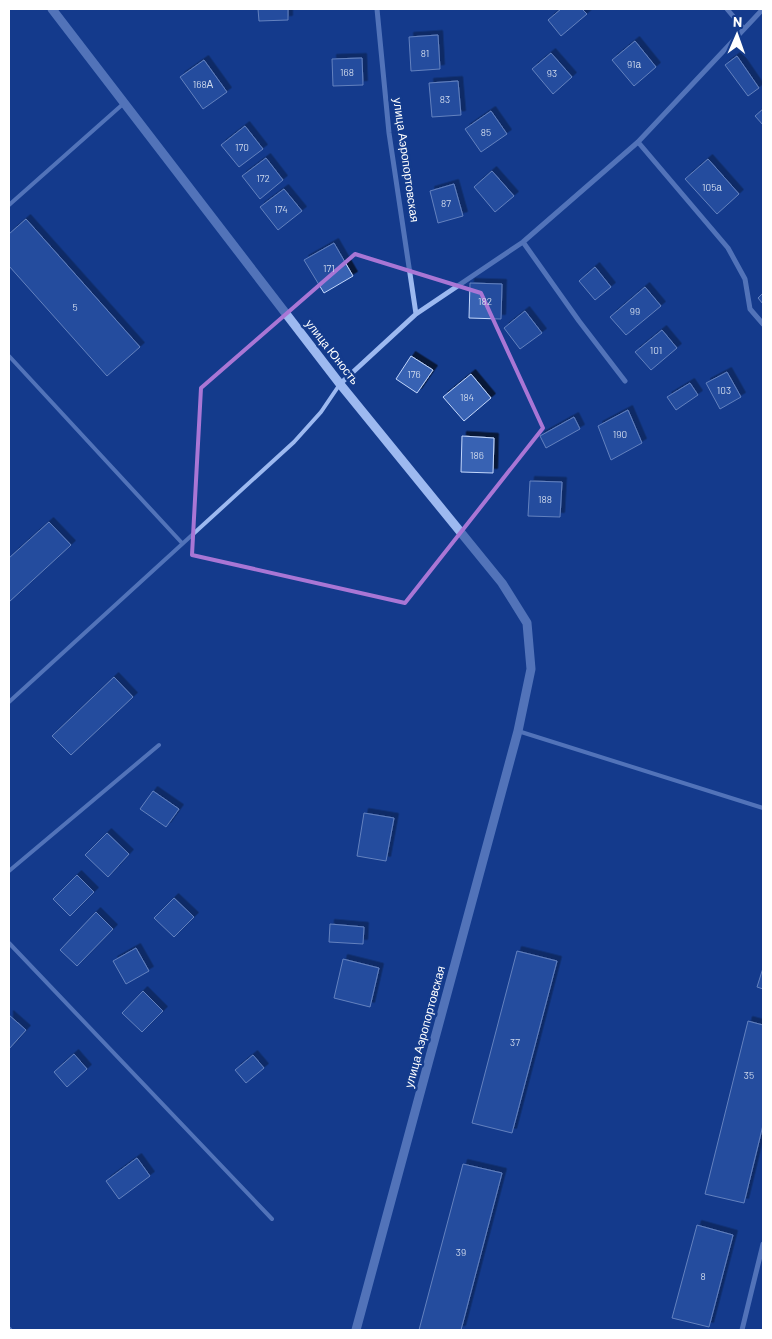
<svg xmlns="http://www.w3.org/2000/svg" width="772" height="1339" font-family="Barlow,sans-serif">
	<defs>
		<filter id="shadow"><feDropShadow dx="4.5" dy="-4.5" stdDeviation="0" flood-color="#0009"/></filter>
	</defs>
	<rect width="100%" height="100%" fill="#143b8c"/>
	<!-- building -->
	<path fill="#3862b3" stroke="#c3d7fc" filter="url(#shadow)" d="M 258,9 L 288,9 L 288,20 L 259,21 Z
		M 561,9 L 582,9 L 587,14 L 561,36 L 548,20 Z
		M 438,35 L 440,69 L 411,71 L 409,37 Z
		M 635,41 L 656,67 L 634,86 L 612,60 Z
		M 551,53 L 572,77 L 553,94 L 532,69 Z
		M 737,56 L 759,88 L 748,96 L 725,65 Z
		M 362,58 L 363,85 L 333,86 L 332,59 Z
		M 204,60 L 227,92 L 203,109 L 180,77 Z
		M 458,81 L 461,115 L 432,117 L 429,83 Z
		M 763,109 L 763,125 L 755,116 Z
		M 491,111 L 507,134 L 481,152 L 465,129 Z
		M 245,126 L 263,149 L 239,167 L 221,145 Z
		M 266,158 L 283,180 L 260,199 L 242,176 Z
		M 708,159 L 739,194 L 717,214 L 685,179 Z
		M 492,171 L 514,196 L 495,212 L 474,187 Z
		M 454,184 L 463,216 L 438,223 L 430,191 Z
		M 284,189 L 302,211 L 278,230 L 260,207 Z
		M 26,219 L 140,347 L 107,376 L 9,266 L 9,234 Z
		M 334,243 L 353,276 L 324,293 L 304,260 Z
		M 595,267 L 611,287 L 595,300 L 579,281 Z
		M 470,283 L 502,284 L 501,319 L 469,318 Z
		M 645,287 L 661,306 L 626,335 L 610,317 Z
		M 763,293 L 763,304 L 758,298 Z
		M 525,311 L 542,333 L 520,349 L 504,328 Z
		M 662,330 L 677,348 L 651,370 L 635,352 Z
		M 411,356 L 433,370 L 417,393 L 396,379 Z
		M 727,372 L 741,397 L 720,409 L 706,383 Z
		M 471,374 L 491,398 L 464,421 L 443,397 Z
		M 690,383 L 698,395 L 676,410 L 667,397 Z
		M 628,410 L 642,443 L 611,460 L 598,426 Z
		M 574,417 L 580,429 L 546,448 L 540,436 Z
		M 462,436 L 494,438 L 493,473 L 461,472 Z
		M 530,481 L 562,482 L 560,517 L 528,516 Z
		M 49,522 L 71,545 L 9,602 L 9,558 Z
		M 114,677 L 133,697 L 71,755 L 52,736 Z
		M 153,791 L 179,809 L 166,827 L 140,809 Z
		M 364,813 L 394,818 L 386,861 L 357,856 Z
		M 107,833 L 129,854 L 108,877 L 85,855 Z
		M 77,875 L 94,892 L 70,916 L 53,899 Z
		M 174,898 L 194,917 L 174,937 L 154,918 Z
		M 96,912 L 113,929 L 77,966 L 60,950 Z
		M 330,924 L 364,927 L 363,944 L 329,942 Z
		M 136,948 L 149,971 L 126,984 L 113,961 Z
		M 517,951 L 557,961 L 512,1133 L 472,1123 Z
		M 343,959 L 379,968 L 370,1007 L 334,998 Z
		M 763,968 L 763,989 L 757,987 Z
		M 143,991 L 163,1011 L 142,1032 L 122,1013 Z
		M 9,1015 L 26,1030 L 9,1049 Z
		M 748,1021 L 763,1025 L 763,1125 L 744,1203 L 705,1194 Z
		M 74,1054 L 87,1069 L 67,1087 L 54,1072 Z
		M 253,1055 L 264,1068 L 246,1083 L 235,1070 Z
		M 137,1158 L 150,1176 L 119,1199 L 106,1181 Z
		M 463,1164 L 502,1173 L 461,1330 L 419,1330 Z
		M 697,1225 L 733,1235 L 709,1327 L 672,1318 Z"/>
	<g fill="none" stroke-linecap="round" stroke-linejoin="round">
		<!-- service -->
		<path stroke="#9db9f0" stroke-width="4" d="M 9,205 L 123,104
			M 9,356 L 182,543
			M 9,702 L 294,442 L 321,412 L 340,384
			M 518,731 L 763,808
			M 9,871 L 159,745
			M 9,943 L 272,1219"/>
		<!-- minor -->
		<path stroke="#9db9f0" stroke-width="5" d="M 377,9 L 389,133 L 416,314
			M 727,9 L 744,29
			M 638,142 L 728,248 L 745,279 L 750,309 L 763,324
			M 523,242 L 579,321 L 625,381
			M 340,384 L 416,314 L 523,242 L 638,142 L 763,9
			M 9,1329 L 10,1330
			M 742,1330 L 763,1244"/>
		<!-- tertiary -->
		<path stroke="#9db9f0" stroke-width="9" d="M 52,9 L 340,384 L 502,583 L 527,623 L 531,669 L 518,731 L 356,1330"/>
	</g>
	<!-- marked area -->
	<path d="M0 0H772V1339H0ZM 355,254 L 481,293 L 543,428 L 405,603 L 192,555 L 201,388 Z" fill="#143b8c" fill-opacity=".55" fill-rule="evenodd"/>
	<path fill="none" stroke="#a976d5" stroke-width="4" stroke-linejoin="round" d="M 355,254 L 481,293 L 543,428 L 405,603 L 192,555 L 201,388 Z"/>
	<g text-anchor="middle" stroke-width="5" stroke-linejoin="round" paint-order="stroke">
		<!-- number labels -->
		<g font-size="10" fill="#cdd8ec">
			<text x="425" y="57">81</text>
			<text x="634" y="68">91а</text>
			<text x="347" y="76">168</text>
			<text x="552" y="77">93</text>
			<text x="203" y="88">168А</text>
			<text x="445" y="103">83</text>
			<text x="486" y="136">85</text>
			<text x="242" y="151">170</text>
			<text x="263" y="182">172</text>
			<text x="712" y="191">105а</text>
			<text x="446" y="207">87</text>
			<text x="281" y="213">174</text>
			<text x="329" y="272">171</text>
			<text x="485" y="305">182</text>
			<text x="75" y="311">5</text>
			<text x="635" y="315">99</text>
			<text x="656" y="354">101</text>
			<text x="414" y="378">176</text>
			<text x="724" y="394">103</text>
			<text x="467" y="401">184</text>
			<text x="620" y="438">190</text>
			<text x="477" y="459">186</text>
			<text x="545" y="503">188</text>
			<text x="515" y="1046">37</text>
			<text x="749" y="1079">35</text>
			<text x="461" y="1256">39</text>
			<text x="703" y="1280">8</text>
		</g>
		<!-- street labels -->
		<g font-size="12" fill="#fff" stroke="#143b8c">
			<text transform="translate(406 160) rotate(82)" y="4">улица Аэропортовская</text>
			<text transform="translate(332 352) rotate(52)" y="4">улица Юность</text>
			<text transform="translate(425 1027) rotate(-75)" y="4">улица Аэропортовская</text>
		</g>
	</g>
	<!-- border -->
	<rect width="772" height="1339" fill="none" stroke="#ffffff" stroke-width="20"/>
	<!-- north arrow -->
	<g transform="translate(737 35) rotate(2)" stroke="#143b8c" stroke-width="4" paint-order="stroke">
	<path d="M0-4L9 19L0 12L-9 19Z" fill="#ffffff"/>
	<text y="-8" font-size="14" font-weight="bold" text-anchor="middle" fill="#ffffff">N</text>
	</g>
</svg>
